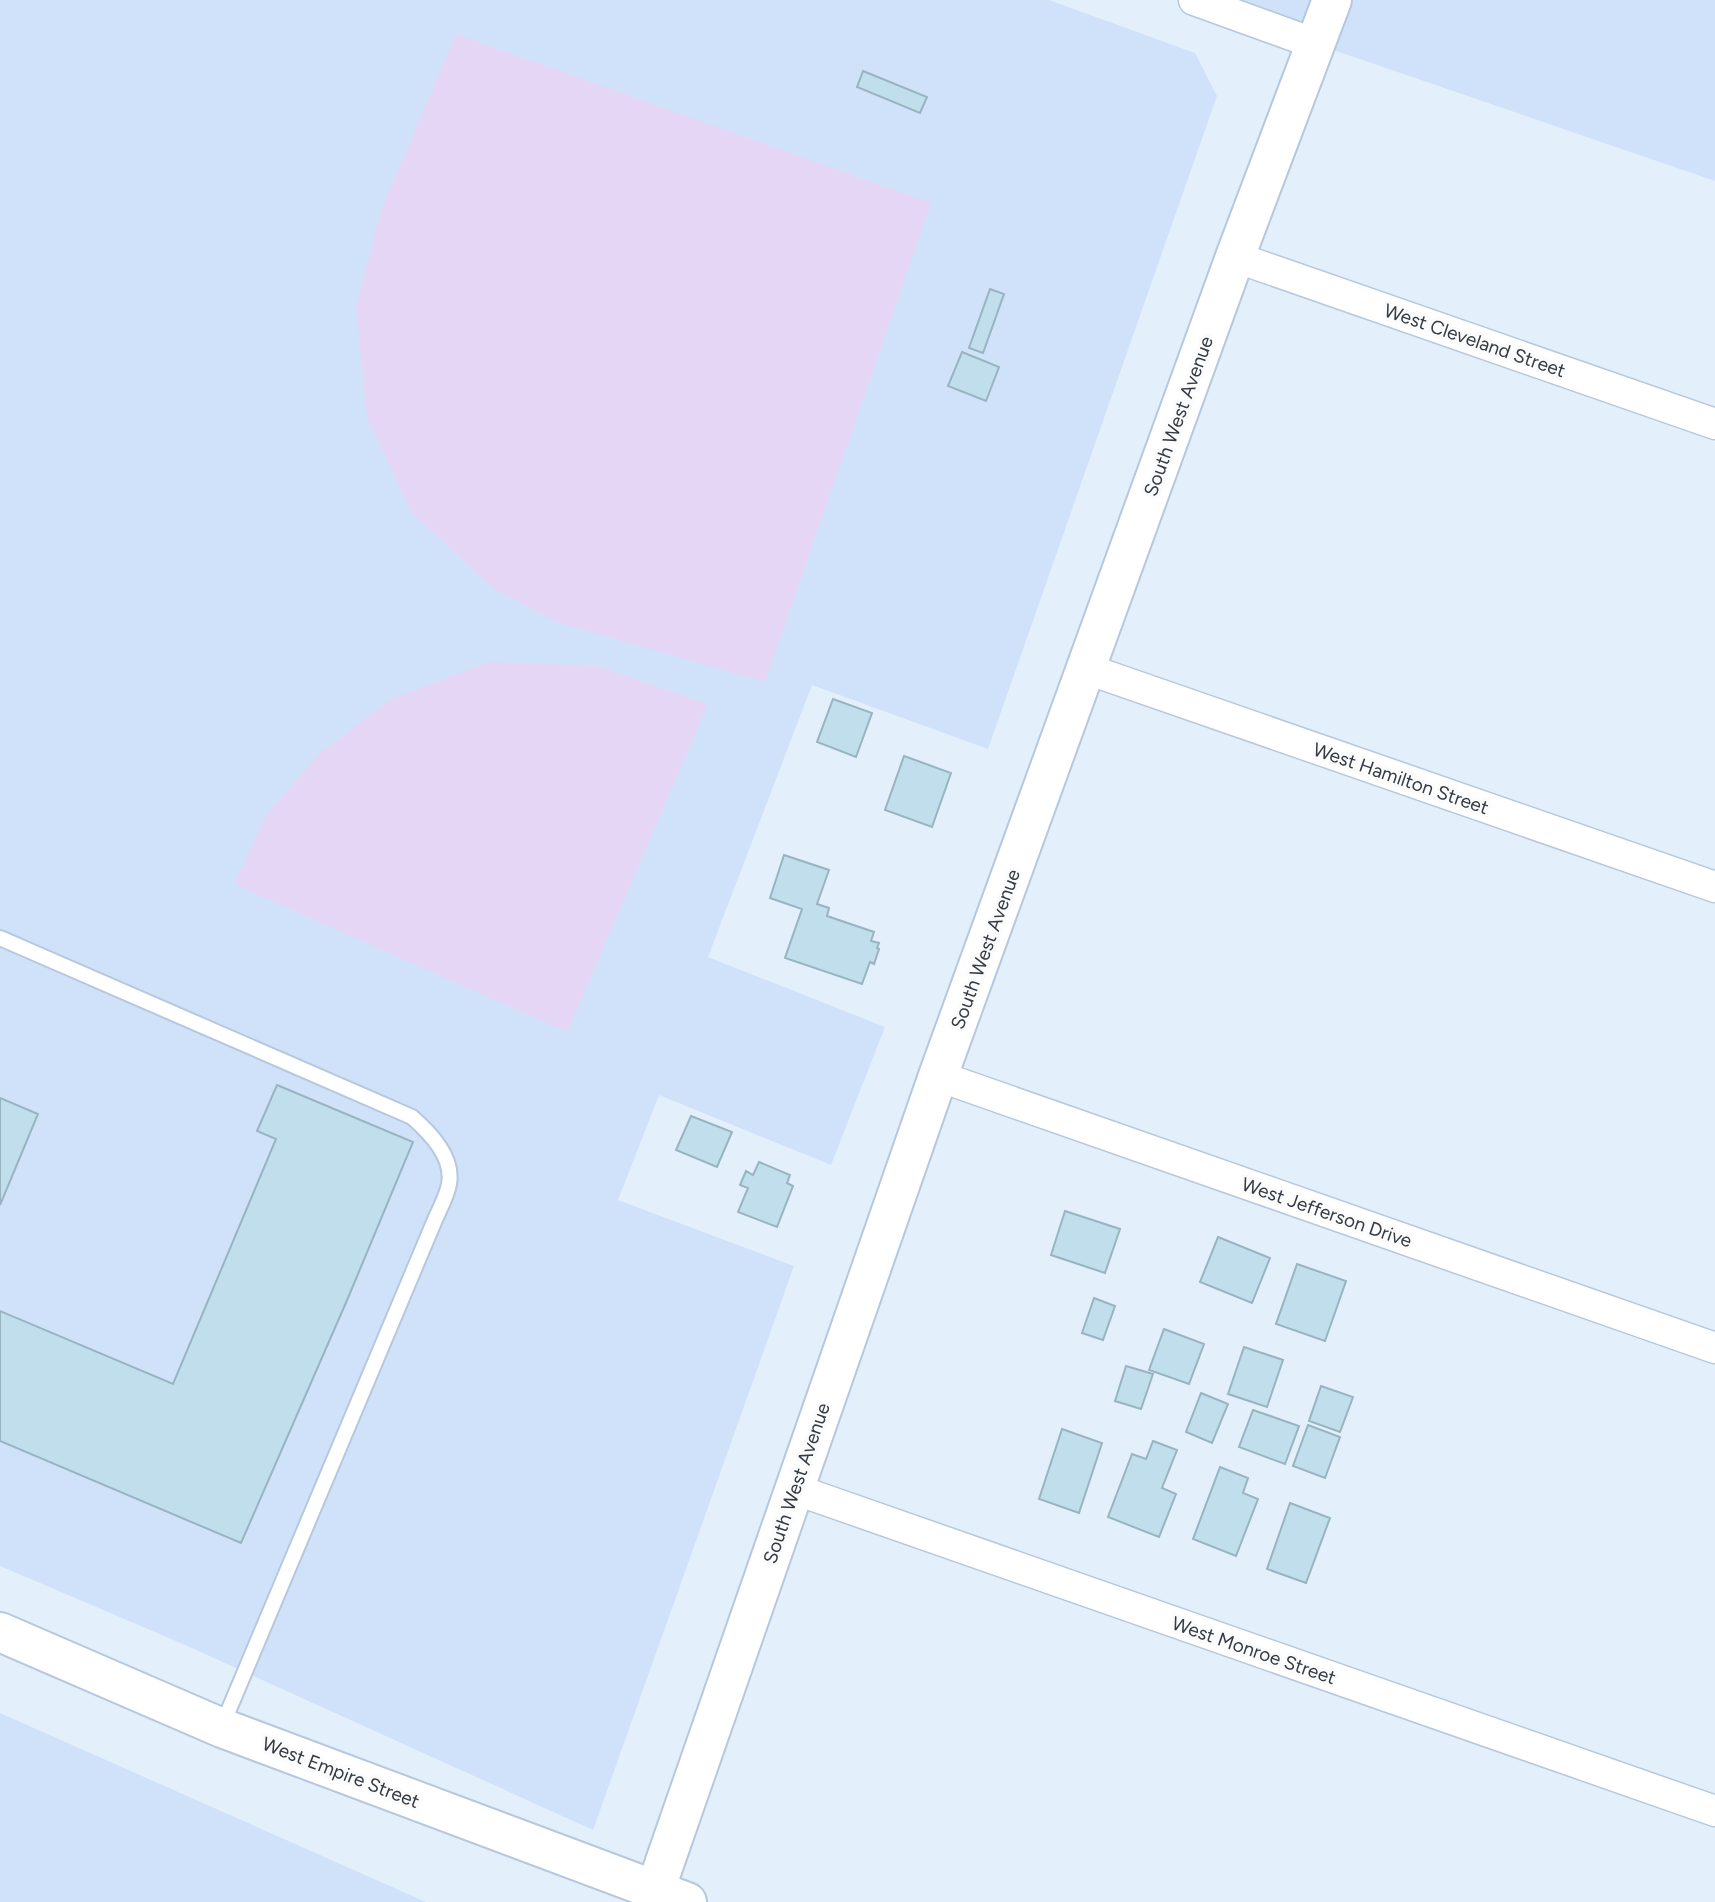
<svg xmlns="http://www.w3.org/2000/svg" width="1715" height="1902" font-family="Figtree,sans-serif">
	<rect width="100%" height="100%" fill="#e4effc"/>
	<!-- built -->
	<path fill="#d0e2f9" d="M 0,0 L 1049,0 L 1195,53 L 1217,96 L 988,749 L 812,685 L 708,957 L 885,1027 L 831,1165 L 659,1095 L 618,1200 L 794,1266 L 593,1830 L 183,1644 L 0,1566 Z
		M 1194,0 L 1715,0 L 1715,181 L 1316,44 Z
		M 0,1713 L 426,1902 L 0,1902 Z"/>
	<!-- green -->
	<path fill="#e4d6f4" d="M 456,34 L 931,203 L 765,682 L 556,622 L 493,588 L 412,513 L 367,418 L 356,307 L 382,208 Z
		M 488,662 L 598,666 L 708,704 L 567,1032 L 234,884 L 266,815 L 317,756 L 389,700 Z"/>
	<!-- building -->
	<path fill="#c1deec" stroke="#98b4c1" stroke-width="2" d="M 863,71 L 927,97 L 920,113 L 857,87 Z
		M 990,289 L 1004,294 L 983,353 L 969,348 Z
		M 962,352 L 999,367 L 986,401 L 948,386 Z
		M 833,699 L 872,713 L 856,757 L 817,742 Z
		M 904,756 L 951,773 L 932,827 L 885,810 Z
		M 784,855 L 829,870 L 817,904 L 829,908 L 827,916 L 874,932 L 871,941 L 879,943 L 877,948 L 879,949 L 874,964 L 870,962 L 862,984 L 785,958 L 802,909 L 770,898 Z
		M 277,1085 L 413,1142 L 348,1298 L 241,1543 L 0,1441 L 0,1311 L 173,1384 L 276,1139 L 257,1131 Z
		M 0,1098 L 38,1114 L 0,1205 Z
		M 691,1116 L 732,1132 L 717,1167 L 676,1150 Z
		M 759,1162 L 790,1175 L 787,1183 L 793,1186 L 777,1227 L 738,1212 L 748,1188 L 740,1185 L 746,1171 L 753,1175 Z
		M 1065,1211 L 1120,1229 L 1105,1273 L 1051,1255 Z
		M 1218,1237 L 1270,1258 L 1252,1303 L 1200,1282 Z
		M 1297,1264 L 1346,1281 L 1325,1341 L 1276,1324 Z
		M 1094,1298 L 1115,1306 L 1103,1340 L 1082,1333 Z
		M 1164,1329 L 1204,1344 L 1189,1384 L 1149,1370 Z
		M 1244,1347 L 1283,1360 L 1267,1407 L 1228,1394 Z
		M 1126,1366 L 1153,1374 L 1141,1409 L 1115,1401 Z
		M 1321,1386 L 1353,1397 L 1340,1432 L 1309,1421 Z
		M 1201,1393 L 1228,1404 L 1212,1443 L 1186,1432 Z
		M 1253,1410 L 1299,1426 L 1285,1464 L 1239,1447 Z
		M 1308,1425 L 1340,1437 L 1325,1478 L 1293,1466 Z
		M 1062,1429 L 1102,1443 L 1079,1513 L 1039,1499 Z
		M 1153,1441 L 1177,1450 L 1162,1488 L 1176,1494 L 1159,1537 L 1108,1517 L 1132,1454 L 1146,1459 Z
		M 1220,1467 L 1248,1478 L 1243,1493 L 1258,1499 L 1236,1556 L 1193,1539 Z
		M 1290,1503 L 1330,1518 L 1306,1583 L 1267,1569 Z"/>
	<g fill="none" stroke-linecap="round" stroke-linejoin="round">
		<!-- service casing -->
		<g stroke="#b6c8dd" stroke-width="18">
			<path id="service" d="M 0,938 L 412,1117 C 430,1133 454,1157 449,1184 C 447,1196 439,1210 434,1222 L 222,1726"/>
		</g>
		<!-- minor casing -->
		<g stroke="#b6c8dd" stroke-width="33">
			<path id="minor" d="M 1194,0 L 1316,44
				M 1235,257 L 1715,424
				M 1087,669 L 1715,887
				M 938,1076 L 1715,1348
				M 794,1489 L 1715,1811"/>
		</g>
		<!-- secondary casing -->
		<g stroke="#b6c8dd" stroke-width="42">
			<path id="secondary" d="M 0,1632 L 222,1728 L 687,1902"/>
		</g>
		<!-- primary casing -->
		<g stroke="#b6c8dd" stroke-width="42">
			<path id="primary" d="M 651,1902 L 938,1076 L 1235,257 L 1332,0"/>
		</g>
		<!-- service -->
		<use href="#service" stroke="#fff" stroke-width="14"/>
		<!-- minor -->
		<use href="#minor" stroke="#fff" stroke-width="30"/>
		<!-- secondary -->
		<use href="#secondary" stroke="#fff" stroke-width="38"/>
		<!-- primary -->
		<use href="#primary" stroke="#fff" stroke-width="38"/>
	</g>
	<g text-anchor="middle" stroke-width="7" stroke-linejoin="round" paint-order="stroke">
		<!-- street labels -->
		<g font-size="19" fill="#343b44" stroke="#fbfbfb">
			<text transform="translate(1475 340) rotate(19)" y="7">West Cleveland Street</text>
			<text transform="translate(1178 416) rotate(-70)" y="7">South West Avenue</text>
			<text transform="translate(1401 778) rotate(19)" y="7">West Hamilton Street</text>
			<text transform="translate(985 949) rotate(-70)" y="7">South West Avenue</text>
			<text transform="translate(1327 1212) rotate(19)" y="7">West Jefferson Drive</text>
			<text transform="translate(796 1483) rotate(-71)" y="7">South West Avenue</text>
			<text transform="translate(1254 1650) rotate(19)" y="7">West Monroe Street</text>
			<text transform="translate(341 1772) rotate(21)" y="7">West Empire Street</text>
		</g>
	</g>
</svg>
